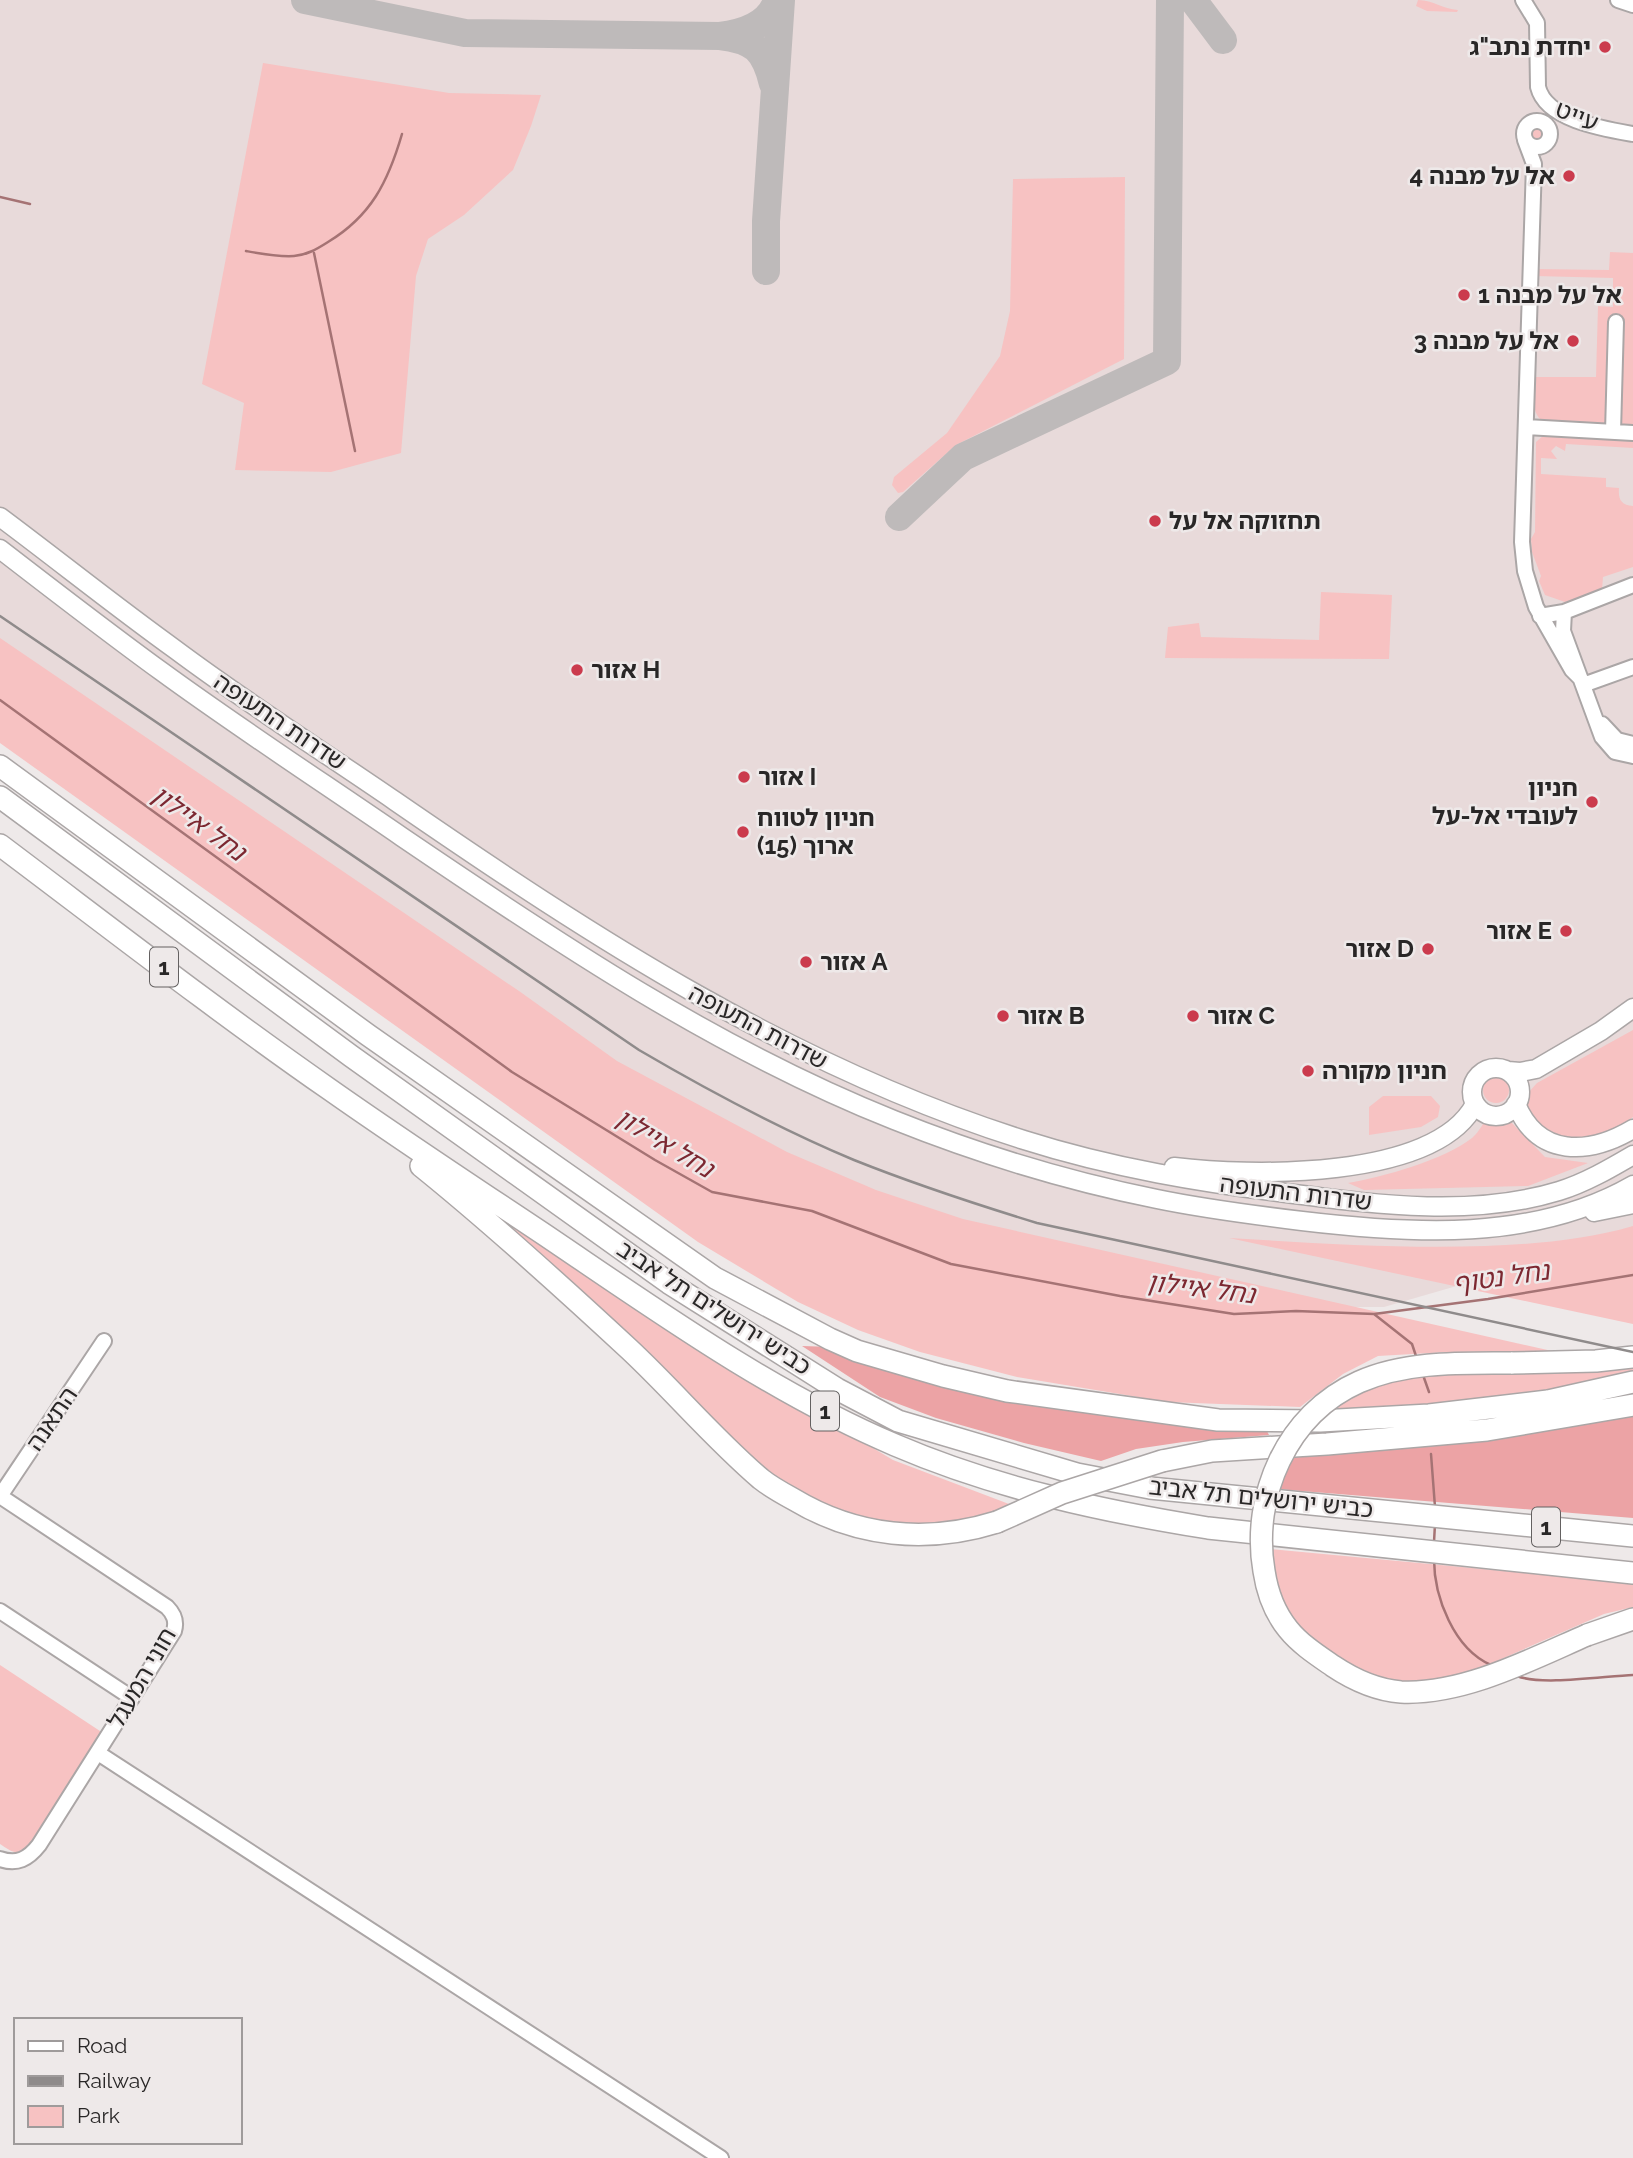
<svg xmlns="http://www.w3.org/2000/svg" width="1633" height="2158" font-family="Raleway,'Noto Sans Hebrew',sans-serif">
	<rect width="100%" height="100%" fill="#eee9e9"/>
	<!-- built -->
	<path fill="#e8dada" d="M 0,0 L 1633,0 L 1633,1235 L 1384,1307 L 1229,1307 L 920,1249 L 0,682 Z"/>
	<!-- green -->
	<path fill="#f7c2c2" d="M 1418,0 C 1434,0 1442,9 1458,10 L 1457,12 L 1427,11 L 1416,6 Z
		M 263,63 L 449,93 L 541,95 L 531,126 L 513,170 L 464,215 L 428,239 L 416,276 L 401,453 L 331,472 L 235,470 L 244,403 L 202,384 Z
		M1528 135a9 9 0 1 1 18 0a9 9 0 1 1-18 0Z
		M 1125,177 L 1124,359 L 956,445 L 903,492 L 898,493 L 892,485 L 894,477 L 947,433 L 1000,356 L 1010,311 L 1013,179 Z
		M 1610,252 L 1633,253 L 1633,427 L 1544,422 C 1529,413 1535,392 1535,377 L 1596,377 L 1598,306 L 1613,307 L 1613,278 L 1535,276 L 1535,269 L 1609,270 Z
		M 1544,435 L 1633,441 L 1633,448 L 1566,444 L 1565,451 L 1556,446 L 1551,451 L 1557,459 L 1541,458 L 1541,474 L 1606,478 L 1606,487 L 1619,488 C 1618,499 1621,505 1633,506 L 1633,567 L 1603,577 L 1602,590 L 1565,602 L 1545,595 L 1539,581 L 1541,576 L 1532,552 L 1531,539 L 1535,532 L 1536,442 Z
		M 1321,592 L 1392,595 L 1389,659 L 1165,658 L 1168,627 L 1199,623 L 1201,637 L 1319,640 Z
		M 0,638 L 519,991 L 617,1061 L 787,1152 L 876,1190 L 963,1219 L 1552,1351 L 1448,1352 L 1378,1356 L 1343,1374 L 1300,1407 L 1168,1402 L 1017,1377 L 920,1352 L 858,1330 L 798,1302 L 698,1242 L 0,743 Z
		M 1633,1030 L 1633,1117 L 1604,1136 L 1567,1138 L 1541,1127 L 1524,1109 L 1528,1093 L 1537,1083 Z
		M1483 1090a13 13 0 1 1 26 0a13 13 0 1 1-26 0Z
		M 1383,1096 L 1431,1096 L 1440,1106 L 1438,1117 L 1421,1127 L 1369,1135 L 1369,1107 Z
		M 1509,1120 L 1545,1157 L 1588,1163 L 1528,1186 L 1364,1190 L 1348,1183 C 1383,1177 1444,1160 1472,1138 C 1477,1134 1481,1127 1485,1121 L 1498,1123 Z
		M 474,1201 L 562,1251 L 718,1355 L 893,1460 L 1009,1504 L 974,1523 L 948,1529 L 845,1517 L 768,1476 Z
		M 1633,1226 L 1633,1324 L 1229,1238 C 1315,1243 1400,1249 1485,1246 C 1535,1244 1585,1240 1633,1226 Z
		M 1633,1362 L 1633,1378 L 1578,1391 L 1322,1417 L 1333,1408 L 1377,1384 L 1428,1374 Z
		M 1269,1549 L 1633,1583 L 1633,1607 L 1604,1614 L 1465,1675 L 1441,1681 L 1387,1681 L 1364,1674 L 1317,1649 L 1283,1607 Z
		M 0,1665 L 103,1733 L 26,1849 C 16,1856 9,1850 0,1844 Z"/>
	<!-- forest -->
	<path fill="#eca3a5" d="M 802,1346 L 833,1347 L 895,1369 L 1266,1429 L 1269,1435 L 1183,1442 L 1136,1449 L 1101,1461 L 1024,1443 L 936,1418 L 880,1397 Z
		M 1633,1411 L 1633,1518 L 1277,1489 L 1286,1465 L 1298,1451 Z"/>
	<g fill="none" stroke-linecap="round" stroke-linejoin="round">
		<!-- stream -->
		<path stroke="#a57374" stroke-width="2.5" d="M 0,197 L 30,204
			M 246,251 C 262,254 277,257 294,256 C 307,255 317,249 328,242 C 371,216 388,182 402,134
			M 314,253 L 355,451
			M 0,700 L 512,1072 L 655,1160 L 712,1192 L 812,1211 L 951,1264 L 1120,1296 L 1234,1314 L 1296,1311 L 1374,1314 L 1412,1344 L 1417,1359
			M 1374,1314 L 1488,1299 L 1633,1275
			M 1423,1375 L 1429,1392
			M 1431,1454 L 1435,1507
			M 1434,1542 L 1435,1524
			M 1434,1559 C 1434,1597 1454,1649 1491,1665
			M 1517,1676 C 1541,1686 1605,1676 1633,1675"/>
		<!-- taxiway -->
		<path stroke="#bebaba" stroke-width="28" d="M 305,0 L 465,33 L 720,36
			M 1193,0 L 1223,40
			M 773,84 C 765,50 754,40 720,36 C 743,33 770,25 777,0
			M 766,271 L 766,221 L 781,0
			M 899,517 L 963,457 L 1167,361 L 1170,0"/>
		<!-- minor casing -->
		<g stroke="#aba6a6" stroke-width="18">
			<path id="minor" d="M 1523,0 L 1537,23 L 1538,87 C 1546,120 1604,129 1633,134
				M 1618,0 L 1633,5
				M1524 134a13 13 0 1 1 26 0a13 13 0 1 1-26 0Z
				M 1525,140 L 1534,164 L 1522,542 L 1525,571 L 1536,607 L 1572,670 L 1581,679
				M 1526,427 L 1633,433
				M 1613,432 L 1616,322
				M 1564,612 L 1563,631 L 1602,737 L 1615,752 L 1633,756
				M 1540,616 L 1564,612 L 1633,585
				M 1583,685 L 1633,667
				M 1602,724 L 1617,740 L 1633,744
				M 0,1611 L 132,1698
				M 98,1753 L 721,2158
				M 0,1859 C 17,1865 28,1859 39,1845 L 174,1631 C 177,1621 174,1614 167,1607 L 0,1496 L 104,1341"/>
		</g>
		<!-- major casing -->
		<g stroke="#aba6a6" stroke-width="21">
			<path id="major" d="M 0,517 C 59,561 116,607 176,650 C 247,703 322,751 395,801 C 594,938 792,1067 1024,1140 C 1112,1168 1203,1183 1294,1194 C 1380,1205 1474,1217 1559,1191 C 1585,1183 1609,1169 1633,1155
				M 0,549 C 53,590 106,631 161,671 C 239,728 322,782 402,837 C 558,943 718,1050 894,1120 C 979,1154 1067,1181 1157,1199 C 1205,1209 1253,1215 1302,1221 C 1411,1234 1534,1242 1633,1185
				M1472 1092a24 24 0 1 1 48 0a24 24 0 1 1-48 0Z
				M 1508,1071 L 1520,1072 L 1536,1069 L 1601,1031 L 1633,1008
				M 1516,1104 C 1538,1158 1589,1155 1633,1129
				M 1174,1167 C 1248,1176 1435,1181 1475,1104
				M 1594,1212 L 1633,1204"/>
		</g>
		<!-- highway casing -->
		<g stroke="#aba6a6" stroke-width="24">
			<path id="highway" d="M 0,766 L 368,1035 L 715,1278 L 830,1339 L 857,1351 L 943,1376 L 1007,1391 L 1218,1420 L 1320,1421 L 1429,1415 L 1548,1401 L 1633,1382
				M 0,797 L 351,1056 L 669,1283 L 837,1389 L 898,1421 L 1077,1474 L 1150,1488 L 1633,1536
				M 0,845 C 109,927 217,1011 329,1089 C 400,1139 473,1187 545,1235 C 656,1310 772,1393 895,1445 C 995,1488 1102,1511 1208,1528 L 1633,1573
				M 421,1166 C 493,1224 561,1286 629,1349 C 674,1391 714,1439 761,1479 C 771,1487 782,1493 793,1499 C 856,1537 927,1544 997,1522
				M 1511,1363 L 1596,1361 L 1633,1357
				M 1162,1461 L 1212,1451 L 1327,1444 L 1487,1430 L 1633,1405
				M 1587,1635 L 1633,1619"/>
		</g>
		<!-- minor -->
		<use href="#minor" stroke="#fff" stroke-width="14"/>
		<!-- major -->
		<use href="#major" stroke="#fff" stroke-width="18"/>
		<!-- highway -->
		<use href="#highway" stroke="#fff" stroke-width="21"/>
		<!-- rail -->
		<path stroke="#8f8b8b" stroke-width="2.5" d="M 0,616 L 639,1050 C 709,1091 780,1129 854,1160 C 914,1184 975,1204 1037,1223 L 1633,1352"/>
		<!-- highway-bridge casing -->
		<g stroke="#aba6a6" stroke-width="24" stroke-linecap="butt">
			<path id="highway-bridge" d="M 1511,1363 C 1461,1363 1406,1361 1359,1382 C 1287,1414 1251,1496 1264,1571 C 1267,1591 1275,1613 1288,1629 C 1300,1644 1317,1655 1333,1666 C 1354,1680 1375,1690 1401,1692 C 1463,1695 1532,1659 1587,1635
				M 997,1522 L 1062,1493 L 1162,1461"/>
		</g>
		<!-- highway-bridge -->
		<use href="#highway-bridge" stroke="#fff" stroke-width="21"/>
	</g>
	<!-- markers -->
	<g fill="#cb3b4d" stroke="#eee9e9" stroke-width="2.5">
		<circle cx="1605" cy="47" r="7"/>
		<circle cx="1569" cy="176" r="7"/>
		<circle cx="1464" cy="295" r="7"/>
		<circle cx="1573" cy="341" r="7"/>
		<circle cx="1155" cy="521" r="7"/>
		<circle cx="577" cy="670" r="7"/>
		<circle cx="744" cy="777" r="7"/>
		<circle cx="1592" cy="802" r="7"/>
		<circle cx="743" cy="832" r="7"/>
		<circle cx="1566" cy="931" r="7"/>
		<circle cx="1428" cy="949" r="7"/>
		<circle cx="806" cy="962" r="7"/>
		<circle cx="1003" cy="1016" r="7"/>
		<circle cx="1193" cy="1016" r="7"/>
		<circle cx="1308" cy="1071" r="7"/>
	</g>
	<g text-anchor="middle" stroke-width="5" stroke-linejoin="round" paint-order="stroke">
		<!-- shield labels -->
		<g fill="#eee9e9" stroke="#646161" stroke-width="2">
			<rect x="150" y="947.5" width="28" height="39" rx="5"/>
			<rect x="811" y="1391.5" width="28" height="39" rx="5"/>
			<rect x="1532" y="1507.5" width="28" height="39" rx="5"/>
		</g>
		<g font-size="23" font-weight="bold" fill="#292727">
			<text x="164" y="975">1</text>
			<text x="825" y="1419">1</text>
			<text x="1546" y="1535">1</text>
		</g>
		<!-- poi labels -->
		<g font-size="24" font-weight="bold" fill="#292727" stroke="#eee9e9" text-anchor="start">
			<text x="1591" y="55" text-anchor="end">יחדת נתב"ג</text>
			<text x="1555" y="184" text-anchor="end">אל על מבנה 4</text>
			<text x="1478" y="303">אל על מבנה 1</text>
			<text x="1559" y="349" text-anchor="end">אל על מבנה 3</text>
			<text x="1169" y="529">תחזוקה אל על</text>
			<text x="591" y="678">אזור H</text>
			<text x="758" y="785">אזור I</text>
			<text x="1578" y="796" text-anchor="end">חניון<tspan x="1578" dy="28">לעובדי אל-על</tspan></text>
			<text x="757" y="826">חניון לטווח<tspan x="757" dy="28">ארוך (15)</tspan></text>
			<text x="1552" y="939" text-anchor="end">אזור E</text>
			<text x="1414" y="957" text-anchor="end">אזור D</text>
			<text x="820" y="970">אזור A</text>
			<text x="1017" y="1024">אזור B</text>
			<text x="1207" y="1024">אזור C</text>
			<text x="1322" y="1079">חניון מקורה</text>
		</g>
		<!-- street labels -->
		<g font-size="24" fill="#292727" stroke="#eee9e9">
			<text transform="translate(1577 116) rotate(22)" y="8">עייט</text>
			<text transform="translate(280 722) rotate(34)" y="8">שדרות התעופה</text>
			<text transform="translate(758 1027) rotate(28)" y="8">שדרות התעופה</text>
			<text transform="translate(1296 1193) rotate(7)" y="8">שדרות התעופה</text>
			<text transform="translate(714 1308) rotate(33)" y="8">כביש ירושלים תל אביב</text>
			<text transform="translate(52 1419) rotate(-56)" y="8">התאנה</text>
			<text transform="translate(1261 1498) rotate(6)" y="8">כביש ירושלים תל אביב</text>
			<text transform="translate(142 1678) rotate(-60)" y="8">חוני המעגל</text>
		</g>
		<!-- water labels -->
		<g font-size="26" font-style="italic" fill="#7c2831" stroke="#eee9e9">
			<text transform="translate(199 823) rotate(36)" y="9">נחל איילון</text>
			<text transform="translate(665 1143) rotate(31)" y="9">נחל איילון</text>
			<text transform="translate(1501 1277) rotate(-8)" y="9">נחל נטוף</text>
			<text transform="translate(1201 1288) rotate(7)" y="9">נחל איילון</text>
		</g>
	</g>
	<!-- legend -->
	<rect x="14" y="2018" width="228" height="126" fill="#eee9e9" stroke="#9f9b9b" stroke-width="2"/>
	<rect x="28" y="2041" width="35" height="10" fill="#ffffff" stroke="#9f9b9b" stroke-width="2"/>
	<text x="77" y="2053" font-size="21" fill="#292727">Road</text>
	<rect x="28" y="2076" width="35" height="10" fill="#8f8b8b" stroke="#9f9b9b" stroke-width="2"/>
	<text x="77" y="2088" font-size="21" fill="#292727">Railway</text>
	<rect x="28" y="2106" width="35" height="21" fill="#f7c2c2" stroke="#9f9b9b" stroke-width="2"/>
	<text x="77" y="2123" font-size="21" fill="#292727">Park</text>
</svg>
